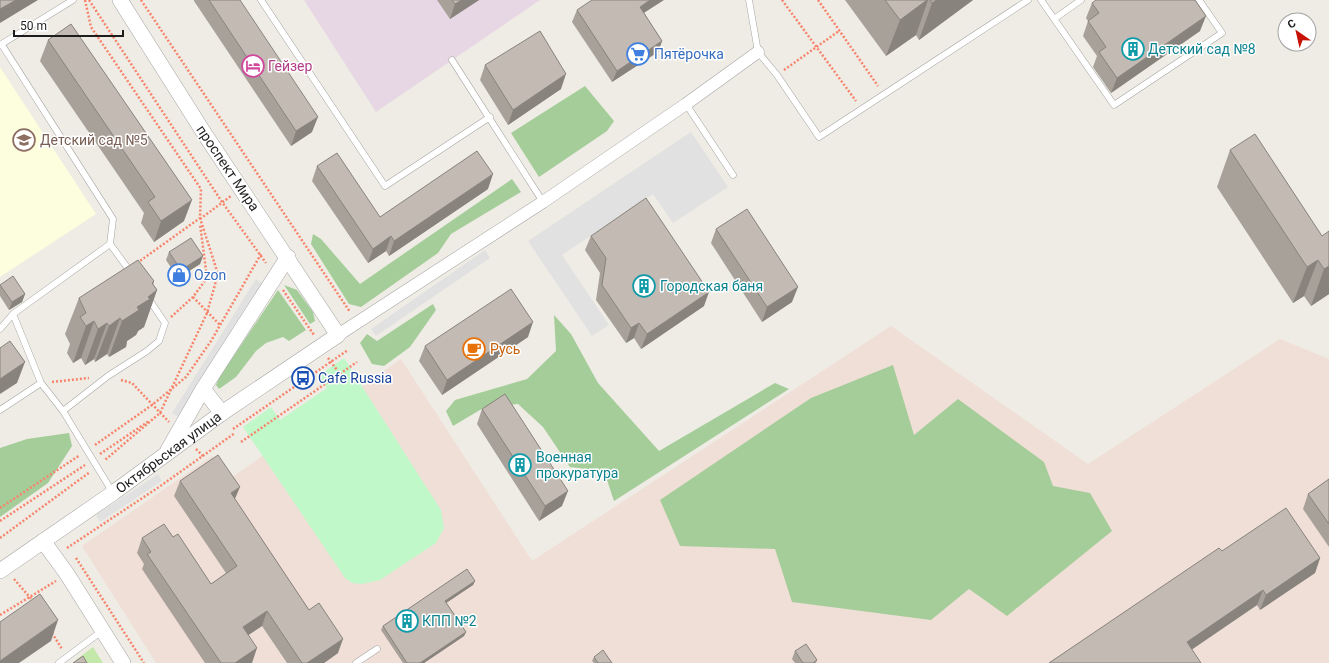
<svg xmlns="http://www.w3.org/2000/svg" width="1329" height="663" font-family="Roboto,sans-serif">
	<rect width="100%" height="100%" fill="#eeece4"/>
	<!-- industrial -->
	<path fill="#e7d6e3" d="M 304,0 L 540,0 L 376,112 Z"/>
	<!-- education -->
	<path fill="#fcfedd" d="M 0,67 L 96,214 L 0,277 Z"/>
	<!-- military -->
	<path fill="#f0dfd7" d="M 891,326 L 1088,464 L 1280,339 L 1329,359 L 1329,663 L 156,663 L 82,546 L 212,456 L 228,480 L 401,359 L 532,561 Z"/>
	<!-- grass -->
	<path fill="#c4e8aa" d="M 93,647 L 103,663 L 78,663 L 76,660 Z"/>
	<!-- forest -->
	<path fill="#a5cd99" d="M 585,86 L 614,121 L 607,131 L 539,177 L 511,133 Z
		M 512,179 L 521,192 L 451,234 L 438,253 L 361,307 L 349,304 L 311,244 L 313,234 L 321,239 L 360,284 Z
		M 284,285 L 297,290 L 313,312 L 315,321 L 310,324 Z
		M 278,290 L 306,330 L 289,341 L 283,337 L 266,343 L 256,351 L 236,377 L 219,389 L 216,385 L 219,378 Z
		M 433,304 L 436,310 L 410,347 L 384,366 L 372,364 L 360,343 L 367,334 L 377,341 Z
		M 554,315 L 571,334 L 598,383 L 659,451 L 775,383 L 789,389 L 614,501 L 604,471 L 570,467 L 543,427 L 518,404 L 485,407 L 453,426 L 446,411 L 455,400 L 527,379 L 556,351 Z
		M 893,365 L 914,435 L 958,399 L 1044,462 L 1053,486 L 1090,493 L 1112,531 L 1007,616 L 969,589 L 931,620 L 792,602 L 775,549 L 680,546 L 660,500 L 811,398 Z
		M 69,433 L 72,446 L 48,483 L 0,517 L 0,448 L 27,439 Z"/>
	<!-- park -->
	<path fill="#c1f8c9" d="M 344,358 L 441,510 L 444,528 L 436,543 L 380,580 L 362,584 L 352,583 L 345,578 L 243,427 L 271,407 L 280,420 L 327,388 L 318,376 Z"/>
	<!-- parking -->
	<path fill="#e1e1e1" d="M 691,132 L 728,187 L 673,223 L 653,194 L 562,255 L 609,325 L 592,336 L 528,241 Z
		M 485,250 L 490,258 L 376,336 L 371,329 Z
		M 256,279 L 265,285 L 180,418 L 172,413 Z
		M 158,474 L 162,481 L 100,522 L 96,515 Z"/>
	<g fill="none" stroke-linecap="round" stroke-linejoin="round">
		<!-- service casing -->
		<g stroke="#a4a4a4" stroke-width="7">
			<path id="service" d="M 261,0 L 385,186 L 490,117
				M 749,0 L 758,52 L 777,75 L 819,137 L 1028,0
				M 1041,0 L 1114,105 L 1222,33 L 1199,0
				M 1054,19 L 1081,0
				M 0,45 L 73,0
				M 2,45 L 113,219 L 110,244 L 13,314 L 41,383 L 63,411 L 113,493
				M 452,60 L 543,202
				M 686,104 L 733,175
				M 110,244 L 132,274
				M 0,329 L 13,314
				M 0,410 L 41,383
				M 63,411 L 108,376 L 147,351 L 159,341 L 165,323 L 148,298
				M 59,663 L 102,631
				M 356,663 L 377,649"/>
		</g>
		<!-- minor casing -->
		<g stroke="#a4a4a4" stroke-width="13">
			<path id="minor" d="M 338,335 L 543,202 L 686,104 L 758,52"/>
		</g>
		<!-- tertiary casing -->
		<g stroke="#a4a4a4" stroke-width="16">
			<g id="tertiary">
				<path d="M 203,389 L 222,413"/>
				<path d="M 168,450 L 203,389 L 288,257"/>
				<path d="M 43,541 L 67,574 L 123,663"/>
				<path id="s1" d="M 0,571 L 113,493 L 222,413 L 338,335 L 204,133 L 120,0"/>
			</g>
		</g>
		<!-- path -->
		<path stroke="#f7846c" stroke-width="2.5" stroke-dasharray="2 2" stroke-linecap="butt" d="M 85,0 L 91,27 L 201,189 L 200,218 L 218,274 L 207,313 L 160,413 L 105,460
			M 89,0 L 222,202 L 266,263
			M 141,0 L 350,312
			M 782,0 L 856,101
			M 818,0 L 878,86
			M 784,70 L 839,31
			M 200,219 L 231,196
			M 137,263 L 200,218
			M 283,290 L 314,335
			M 193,297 L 220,325
			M 171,317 L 193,297 L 207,278 L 200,224
			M 328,358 L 340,374
			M 121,380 L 132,383 L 169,422
			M 52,382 L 89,378
			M 233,429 L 348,350
			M 241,442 L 357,362
			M 95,445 L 152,405 L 186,377 L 211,341 L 261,254
			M 196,449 L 203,456
			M 100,454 L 149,421
			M 0,508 L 80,455
			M 0,521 L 85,465
			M 0,538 L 90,472
			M 67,548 L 159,487 L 235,433
			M 76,558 L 144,663
			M 14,579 L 33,601
			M 0,615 L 56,581
			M 52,633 L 62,649"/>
		<!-- service -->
		<use href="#service" stroke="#fff" stroke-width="6"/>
		<!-- minor -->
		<use href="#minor" stroke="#fff" stroke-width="12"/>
		<!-- tertiary -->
		<use href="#tertiary" stroke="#fff" stroke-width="15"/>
	</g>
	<!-- wall -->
	<path fill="#a8a19a" d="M 194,0 L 240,0 L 312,132 L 291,146 L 194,1 Z
		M 437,0 L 479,0 L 450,19 Z
		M 845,0 L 973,0 L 919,40 L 916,35 L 886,56 Z
		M 1092,3 L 1200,31 L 1111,93 L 1093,67 L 1097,56 L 1083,36 L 1088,21 L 1086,18 Z
		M 577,10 L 644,13 L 662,41 L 658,52 L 612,82 L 572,22 Z
		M 48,40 L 184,221 L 154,242 L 141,223 L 144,213 L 40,61 Z
		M 485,65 L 561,89 L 508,125 L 480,80 Z
		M 1230,150 L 1322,236 L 1329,294 L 1311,306 L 1304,296 L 1293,303 L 1217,187 Z
		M 317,166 L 380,217 L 488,189 L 389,256 L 386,251 L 368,263 L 312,181 Z
		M 716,229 L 792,302 L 762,322 L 711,243 Z
		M 591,236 L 704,306 L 641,349 L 634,338 L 626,343 L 596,300 L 600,273 L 585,250 Z
		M 169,252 L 203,256 L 200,264 L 178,278 L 166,260 Z
		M 154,281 L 153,284 L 157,290 L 144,327 L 138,331 L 136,335 L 127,341 L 126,347 L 109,357 L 107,354 L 95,362 L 94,359 L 85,365 L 81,358 L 73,363 L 67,353 L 70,344 L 65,334 L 79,298 Z
		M 0,285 L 25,294 L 22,302 L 9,310 L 0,296 Z
		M 528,337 L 442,395 L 419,361 L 425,346 Z
		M 482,409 L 562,506 L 539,521 L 477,424 Z
		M 1329,479 L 1329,547 L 1303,509 L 1308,494 Z
		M 180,481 L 235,499 L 338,653 L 324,663 L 287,663 L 262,626 L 248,635 L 252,663 L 205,663 L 142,569 L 144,564 L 137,553 L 142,538 L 173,537 L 211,584 L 226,573 L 174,496 Z
		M 1222,551 L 1320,558 L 1315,573 L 1260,610 L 1257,605 L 1192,649 L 1049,663 Z
		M 475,581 L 473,585 L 446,603 L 466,632 L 464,636 L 424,663 L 403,663 L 381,630 L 383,626 Z
		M 795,651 L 817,660 L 816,663 L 795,663 L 792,659 Z
		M 594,657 L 612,663 L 594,663 L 592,661 Z"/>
	<!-- shaded-wall -->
	<path fill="#88837d" d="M 16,0 L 38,0 L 0,23 L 0,9 Z
		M 462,0 L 479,0 L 450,19 L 455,4 Z
		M 650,0 L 664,0 L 636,18 L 640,7 Z
		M 927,0 L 928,0 L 916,35 L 886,56 L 900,20 Z
		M 937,0 L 973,0 L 919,40 L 932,3 Z
		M 1206,16 L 1200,31 L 1111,93 L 1117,78 Z
		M 662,41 L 658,52 L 612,82 L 617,71 Z
		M 566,74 L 561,89 L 508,125 L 513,110 Z
		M 318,117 L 312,132 L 291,146 L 296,131 Z
		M 493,174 L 488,189 L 389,256 L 394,241 Z
		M 192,200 L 184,221 L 154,242 L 161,221 Z
		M 391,236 L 386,251 L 368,263 L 373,249 Z
		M 203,256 L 200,264 L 178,278 L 181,270 Z
		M 1318,260 L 1304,296 L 1293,303 L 1307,267 Z
		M 1329,266 L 1329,294 L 1311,306 L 1324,269 Z
		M 154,281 L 149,296 L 157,290 L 144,327 L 138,331 L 136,335 L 127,341 L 126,347 L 109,357 L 122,321 L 137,307 L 152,283 Z
		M 798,287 L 792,302 L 762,322 L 767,307 Z
		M 709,292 L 704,306 L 641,349 L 647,334 Z
		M 25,294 L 22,302 L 9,310 L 12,302 Z
		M 120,318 L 107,354 L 95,362 L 109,326 Z
		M 94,321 L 81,358 L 73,363 L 86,326 Z
		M 533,322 L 528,337 L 442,395 L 447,380 Z
		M 107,323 L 94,359 L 85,365 L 98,329 Z
		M 639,323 L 634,338 L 626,343 L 631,328 Z
		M 25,362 L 17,383 L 0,394 L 0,379 Z
		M 240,487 L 234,501 L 231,493 Z
		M 568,491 L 562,506 L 539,521 L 545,506 Z
		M 1320,558 L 1315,573 L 1260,610 L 1266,595 Z
		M 475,581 L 473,585 L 443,605 L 445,601 Z
		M 1263,590 L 1257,605 L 1181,657 L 1187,642 Z
		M 267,611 L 262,626 L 238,642 L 243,627 Z
		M 58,620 L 51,641 L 19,663 L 0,663 L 0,661 Z
		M 466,632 L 464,636 L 424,663 L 420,663 Z
		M 343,639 L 338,653 L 324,663 L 307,663 Z
		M 257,648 L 252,663 L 235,663 Z"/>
	<!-- building -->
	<path fill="#c3bbb3" stroke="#88837d" d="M 0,0 L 16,0 L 0,9 Z
		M 209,0 L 240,0 L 318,117 L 296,131 Z
		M 452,0 L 462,0 L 455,4 Z
		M 592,0 L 650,0 L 640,7 L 662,41 L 617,71 L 577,10 Z
		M 885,0 L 927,0 L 900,20 Z
		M 930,0 L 937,0 L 932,3 Z
		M 1096,0 L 1195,0 L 1206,16 L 1117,78 L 1099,52 L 1106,47 L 1088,21 L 1099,13 L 1092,3 Z
		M 71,24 L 192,200 L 161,221 L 148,202 L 155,197 L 48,40 Z
		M 540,31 L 566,74 L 513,110 L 485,65 Z
		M 1255,134 L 1322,236 L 1329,231 L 1329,266 L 1324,269 L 1318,260 L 1307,267 L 1230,150 Z
		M 477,151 L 493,174 L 394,241 L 391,236 L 373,249 L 317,166 L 337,153 L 380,217 Z
		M 646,198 L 709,292 L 647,334 L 639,323 L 631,328 L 602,285 L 606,258 L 591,236 Z
		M 747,209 L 798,287 L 767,307 L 716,229 Z
		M 191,238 L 203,256 L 181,270 L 169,252 Z
		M 138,260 L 154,281 L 152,283 L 157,290 L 148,297 L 150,299 L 137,307 L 139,310 L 122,321 L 120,318 L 109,326 L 107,323 L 98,329 L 94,321 L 86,326 L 80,317 L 86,313 L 79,298 Z
		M 13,276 L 25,294 L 12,302 L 0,285 Z
		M 511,289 L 533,322 L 447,380 L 425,346 Z
		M 10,341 L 25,362 L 0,379 L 0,348 Z
		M 505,394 L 568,491 L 545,506 L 482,409 Z
		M 218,455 L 240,487 L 231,493 L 309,610 L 319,603 L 343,639 L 307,663 L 302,663 L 267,611 L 243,627 L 257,648 L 235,663 L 221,663 L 147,554 L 151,552 L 142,538 L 164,524 L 173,537 L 178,534 L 211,584 L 237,566 L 180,481 Z
		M 1329,479 L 1329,524 L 1308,494 Z
		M 1286,508 L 1320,558 L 1266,595 L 1263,590 L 1187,642 L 1201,663 L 1049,663 L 1219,548 L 1222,551 Z
		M 467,569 L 475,581 L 445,601 L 466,632 L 420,663 L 407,663 L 383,626 Z
		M 40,594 L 58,620 L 0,661 L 0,622 Z
		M 806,644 L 817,660 L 813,663 L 803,663 L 795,651 Z
		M 603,650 L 612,663 L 598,663 L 594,657 Z
		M 83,656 L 87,663 L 73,663 Z"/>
	<!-- icons -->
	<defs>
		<g id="building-ring" transform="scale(1.15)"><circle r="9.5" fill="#fff" stroke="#0f9aa8" stroke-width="1.5"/><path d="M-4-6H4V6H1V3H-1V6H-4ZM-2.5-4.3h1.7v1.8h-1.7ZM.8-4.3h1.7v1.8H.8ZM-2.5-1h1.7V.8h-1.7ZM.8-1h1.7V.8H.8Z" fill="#0f9aa8"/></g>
		<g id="supermarket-ring" transform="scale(1.15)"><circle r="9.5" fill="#fff" stroke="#3f7fe0" stroke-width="1.5"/><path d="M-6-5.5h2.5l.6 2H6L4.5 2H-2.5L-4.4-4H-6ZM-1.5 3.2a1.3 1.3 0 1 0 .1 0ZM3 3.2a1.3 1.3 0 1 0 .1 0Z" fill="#3f7fe0"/></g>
		<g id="hotel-ring" transform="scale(1.15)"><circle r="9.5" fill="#fff" stroke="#d1479c" stroke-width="1.5"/><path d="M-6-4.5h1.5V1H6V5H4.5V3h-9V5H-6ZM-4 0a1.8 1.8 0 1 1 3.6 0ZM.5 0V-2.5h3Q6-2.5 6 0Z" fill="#d1479c"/></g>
		<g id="school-ring" transform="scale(1.15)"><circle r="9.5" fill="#fff" stroke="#8d6e63" stroke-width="1.5"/><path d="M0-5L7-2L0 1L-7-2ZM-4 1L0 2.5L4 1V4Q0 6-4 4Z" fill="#8d6e63"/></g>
		<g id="shop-ring" transform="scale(1.15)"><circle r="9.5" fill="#fff" stroke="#3f7fe0" stroke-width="1.5"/><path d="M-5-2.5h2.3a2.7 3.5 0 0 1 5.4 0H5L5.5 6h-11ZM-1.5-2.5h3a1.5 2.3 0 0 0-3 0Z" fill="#3f7fe0"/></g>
		<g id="cafe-ring" transform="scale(1.15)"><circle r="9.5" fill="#fff" stroke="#e8710a" stroke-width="1.5"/><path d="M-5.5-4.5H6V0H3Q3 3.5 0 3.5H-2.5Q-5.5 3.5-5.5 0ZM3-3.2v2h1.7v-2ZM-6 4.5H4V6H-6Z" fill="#e8710a"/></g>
		<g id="bus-ring" transform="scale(1.15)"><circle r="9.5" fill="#fff" stroke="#1a4fb4" stroke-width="1.5"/><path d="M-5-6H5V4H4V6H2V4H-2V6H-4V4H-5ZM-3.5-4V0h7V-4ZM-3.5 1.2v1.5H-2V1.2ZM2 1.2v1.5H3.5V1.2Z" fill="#1a4fb4"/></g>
	</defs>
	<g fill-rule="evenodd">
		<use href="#building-ring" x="1133" y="49"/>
		<use href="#supermarket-ring" x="638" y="54"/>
		<use href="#hotel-ring" x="253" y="66"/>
		<use href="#school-ring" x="24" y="140"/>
		<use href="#shop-ring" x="179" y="275"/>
		<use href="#building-ring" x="644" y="286"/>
		<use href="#cafe-ring" x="474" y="349"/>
		<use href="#bus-ring" x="303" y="378"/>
		<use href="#building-ring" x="520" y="465"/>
		<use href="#building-ring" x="407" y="621"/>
	</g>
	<g text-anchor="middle" stroke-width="3" stroke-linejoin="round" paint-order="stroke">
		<!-- culture labels -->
		<g font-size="14" fill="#0d838f" stroke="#fff" text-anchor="start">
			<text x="1148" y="54">Детский сад №8</text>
			<text x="660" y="291">Городская баня</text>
			<text x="536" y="462">Военная<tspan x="536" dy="16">прокуратура</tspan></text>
			<text x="422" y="626">КПП №2</text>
		</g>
		<!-- shop labels -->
		<g font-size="14" fill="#366cbe" stroke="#fff" text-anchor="start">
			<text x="654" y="59">Пятёрочка</text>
			<text x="194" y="280">Ozon</text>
		</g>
		<!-- hotel labels -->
		<g font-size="14" fill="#b23c85" stroke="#fff" text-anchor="start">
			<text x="268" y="71">Гейзер</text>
		</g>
		<!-- education labels -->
		<g font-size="14" fill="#785e54" stroke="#fff" text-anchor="start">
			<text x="40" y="145">Детский сад №5</text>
		</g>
		<!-- street labels -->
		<g font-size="14" fill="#1d1d1d" stroke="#fff">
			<text transform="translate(228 168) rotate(56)" y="5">проспект Мира</text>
			<text dy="5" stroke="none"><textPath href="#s1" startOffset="206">Октябрьская улица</textPath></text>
		</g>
		<!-- food labels -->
		<g font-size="14" fill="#c56008" stroke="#fff" text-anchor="start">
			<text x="490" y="354">Русь</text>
		</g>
		<!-- transit labels -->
		<g font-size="14" fill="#164399" stroke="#fff" text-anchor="start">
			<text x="318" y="383">Cafe Russia</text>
		</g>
	</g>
	<!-- north arrow -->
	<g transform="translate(1297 32) rotate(326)"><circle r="19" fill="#ffffff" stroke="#a5a5a5"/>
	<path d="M0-3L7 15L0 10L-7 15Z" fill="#c71104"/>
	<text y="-6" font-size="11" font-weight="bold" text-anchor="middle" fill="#1d1d1d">С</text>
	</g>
	<!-- scale -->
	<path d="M14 30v6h109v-6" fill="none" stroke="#1d1d1d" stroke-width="2"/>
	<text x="20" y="30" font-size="12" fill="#1d1d1d" stroke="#ffffff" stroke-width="3" paint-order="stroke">50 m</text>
</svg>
